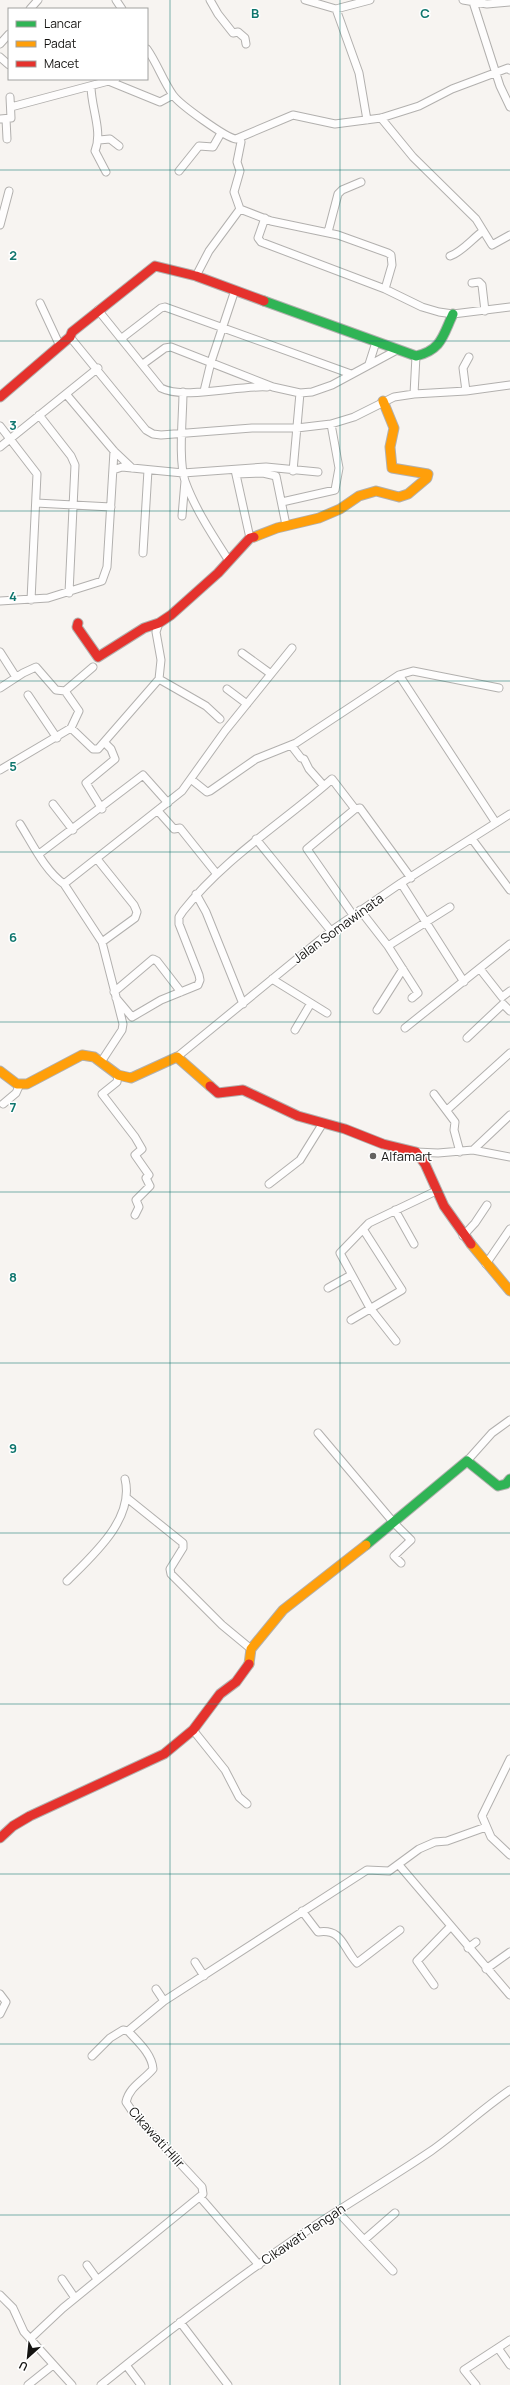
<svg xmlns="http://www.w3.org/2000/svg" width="510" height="2385" font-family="Manrope,sans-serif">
	<rect width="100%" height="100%" fill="#f7f4f1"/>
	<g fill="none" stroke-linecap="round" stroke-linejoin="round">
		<!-- street casing -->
		<g stroke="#b2b0ae" stroke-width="9">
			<path id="street" d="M 116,0 L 122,9
				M 210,0 L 218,14 L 233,33 L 238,32 L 245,38 L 246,44
				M 305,0 L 336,9 L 370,0
				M 463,0 L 487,4 L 510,2
				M 473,2 L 500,86 L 510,107
				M 30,9 L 38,0
				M 336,9 L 359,73 L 367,120
				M 0,44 L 9,34
				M 147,49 C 157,63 163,81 173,95 C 179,104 226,138 236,139 L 293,115 L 335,124 L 381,118 L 419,106 L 452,89 L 508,68 L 510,70
				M 0,57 L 9,65
				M 111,82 L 160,102 L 173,95
				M 91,86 C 91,108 103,131 95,151 L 106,172
				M 11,107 L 116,79
				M 381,118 L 413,157 L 476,219 L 492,245 L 510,235
				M 0,119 L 11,118 L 10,97
				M 6,119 L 7,139
				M 99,140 L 110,139 L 119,146
				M 241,142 L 237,162 L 240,171 L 234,192 L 240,209 L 271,221 L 338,235 L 388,253 L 391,255 L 392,265 L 385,289
				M 179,171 L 199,146 L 213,147 L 221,133
				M 265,218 L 258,238 L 261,242 L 385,289 L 422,307 L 439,312 L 453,314 L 510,307
				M 0,225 L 9,191
				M 328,232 L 338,194 L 342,190 L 361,182
				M 450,256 C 462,252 472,239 483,231
				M 196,276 L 209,251 L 240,209
				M 472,283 L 479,282 L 482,285 L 485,311
				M 40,303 L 60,346
				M 98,310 L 161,388 C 184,400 240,385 267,387
				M 70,337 L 146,430 L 153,434 L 161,435 L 252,428 L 297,428 L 331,424 L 354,417 L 394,397 L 414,394 L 466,391 L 510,385
				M 122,338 L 161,308 L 165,307 L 351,374
				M 143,364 L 165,348 L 171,347 L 273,387 L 300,393 L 312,392 L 332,385 L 397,350
				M 369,364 L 376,342
				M 204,391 L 211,362 L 235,290
				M 466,391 L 463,368 L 469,357
				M 183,392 C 183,416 178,459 185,481 C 195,509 213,536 229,561
				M 66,394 L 114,451 L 132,468
				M 414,394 L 416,356
				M 39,415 L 71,456 L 75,465 L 69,593
				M 0,426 L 37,474 L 31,600
				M 0,447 L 98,368
				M 113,470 L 122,467 L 183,473 L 266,467 L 318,472
				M 235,470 L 250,538
				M 293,471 L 300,393
				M 236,474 L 263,473 L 276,476 L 286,525
				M 282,502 L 335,490 L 339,468 L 331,424
				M 36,503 L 111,507
				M 182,516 L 185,481
				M 143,553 L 148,470
				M 0,601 L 48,598 L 102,581 L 107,567 L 114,451
				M 0,652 L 16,677
				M 242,653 L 271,674
				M 399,675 L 413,671 L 499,688
				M 159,679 L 206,706 L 220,719
				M 0,688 L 23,673 L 36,667 L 56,690 L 65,691 L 93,667
				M 227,689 L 247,704
				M 28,695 L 57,738
				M 71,728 L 93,749 L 98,749 L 159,679 L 161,660 L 156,632 L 159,623
				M 291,745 L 301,758 L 304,759 L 309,769 L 324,786 L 332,779 L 355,809
				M 0,770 L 71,728 L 79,711 L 65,691
				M 192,780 L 207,792 L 210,791 L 256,759 L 296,743 L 399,675 L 496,823
				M 53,804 L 73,830
				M 102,809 L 86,783 L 115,759 L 111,749 L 105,743
				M 158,811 L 174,829 L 180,828 L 216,873
				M 20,824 C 32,843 45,871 64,884 L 102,942 L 123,1024 L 122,1030 L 101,1062
				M 256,839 L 331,931
				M 472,839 L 510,890
				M 39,854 L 143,775 L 168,803
				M 97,859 L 134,905 L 137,912 L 135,918 L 102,942
				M 401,883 L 464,982
				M 64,884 L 182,791 L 225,731 L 292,648
				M 196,894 L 206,912 L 243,1004
				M 360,910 L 388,946 L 418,993 L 412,998
				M 353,915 L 307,849 L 355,809 L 360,808 L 411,878
				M 388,946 L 450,907
				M 480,969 L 502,997 L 510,991
				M 272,979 L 327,1013
				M 114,992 L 153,959 L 157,961 L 181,992
				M 116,998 L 132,1017 L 161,1000 L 198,985 L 200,980 L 199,975 L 179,924 L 179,917 L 183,911 C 223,860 276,827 324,786
				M 377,1010 L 403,969
				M 405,1028 L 510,944
				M 295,1030 L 311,1003
				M 467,1038 L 503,1004 L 510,1011
				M 177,1057 L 331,931 L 401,883 L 510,814
				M 118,1075 L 117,1082 L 102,1094 L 135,1137 L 142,1149 L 135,1155 L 149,1175 L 146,1178 L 150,1186 L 136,1200 L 139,1207 L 135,1215
				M 434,1094 L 455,1122 L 454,1130 L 460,1152
				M 3,1104 L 16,1093 L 20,1084
				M 447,1110 L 510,1053
				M 473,1150 L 510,1115
				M 416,1152 L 438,1153 L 473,1150 L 510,1157
				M 269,1184 L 300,1160 L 323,1123
				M 395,1210 L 414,1244
				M 463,1236 L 475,1223 L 487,1205
				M 486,1264 L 510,1229
				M 328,1288 L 351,1275
				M 351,1320 L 402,1290 L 363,1229
				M 396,1341 L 370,1308 L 340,1253 L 369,1223 L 436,1191
				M 318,1433 L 394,1523 L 411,1540 L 394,1556 L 401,1563
				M 467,1461 L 492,1433 L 510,1420
				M 127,1498 L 183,1543 L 183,1548 L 170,1569 L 171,1574 L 222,1625 L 251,1649
				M 67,1581 C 92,1556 135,1519 125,1479
				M 193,1730 L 225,1770 L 239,1797 L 247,1804
				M 510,1759 L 482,1816 L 491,1837 L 510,1855
				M 399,1865 L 510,1995
				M 302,1911 L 318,1932 C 343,1928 343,1949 357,1963 L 400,1930
				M 468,1948 L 476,1942
				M 195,1962 L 204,1976
				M 486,1969 L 510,1952
				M 434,1985 L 417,1961 L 451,1926
				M 156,1989 L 164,2001
				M 0,1994 L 6,2002 L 0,2014
				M 128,2031 L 164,2001 L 367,1870 L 389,1871 L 419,1849 L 435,1842 L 447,1841 L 486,1827
				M 92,2056 L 110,2038 L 123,2030 L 128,2031
				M 200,2197 L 259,2265
				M 337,2211 L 393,2271
				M 364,2240 L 395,2213
				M 87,2265 L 97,2279
				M 62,2279 L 75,2298
				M 0,2295 L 13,2308 L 24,2332 L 72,2385
				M 180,2322 L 228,2385
				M 30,2339 L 63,2308 L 203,2194 L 202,2187 L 134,2114 L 126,2102 C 129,2087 144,2080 153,2069 C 152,2054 138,2042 128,2031
				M 498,2348 L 510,2365
				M 126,2365 L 141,2385
				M 28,2385 L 53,2365
				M 101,2385 C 165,2333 231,2283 299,2236 C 342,2207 388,2180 431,2151 C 458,2132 482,2109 510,2090
				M 476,2385 L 464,2370 L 510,2340"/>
		</g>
		<!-- fast casing -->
		<g stroke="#b2b0ae" stroke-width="11">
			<path id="fast" d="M 264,301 L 416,356 C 442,350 443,335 453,314
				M 366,1545 L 467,1461 L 498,1486 L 506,1484 L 510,1479"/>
		</g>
		<!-- slow casing -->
		<g stroke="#b2b0ae" stroke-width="11">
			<path id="slow" d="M 254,537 L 277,528 L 319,518 L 340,509 L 359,496 L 376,491 L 399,497 L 408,494 L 427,478 L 428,474 L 392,468 L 390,447 L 394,428 L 383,401
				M 0,1071 L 17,1084 L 27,1084 L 82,1055 L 94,1057 L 118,1075 L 131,1078 L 177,1057 L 210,1086
				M 471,1244 L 510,1291
				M 249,1664 L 251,1649 L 283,1610 L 366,1545"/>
		</g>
		<!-- jam casing -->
		<g stroke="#b2b0ae" stroke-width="11">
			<path id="jam" d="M 0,397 L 70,337 L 72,332 L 155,266 L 196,276 L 264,301
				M 78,623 L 77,627 L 98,657 L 144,628 L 159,623 L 171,615 L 218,573 L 250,538 L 254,537
				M 210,1086 L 218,1093 L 243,1090 L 298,1116 L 345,1129 L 383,1144 L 416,1152 L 425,1164 L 444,1206 L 471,1244
				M 0,1838 L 13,1826 L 30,1816 L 164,1754 L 193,1730 L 220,1694 L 236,1682 L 249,1664"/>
		</g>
		<!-- street -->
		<use href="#street" stroke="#fefdfd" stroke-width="7"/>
		<!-- fast -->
		<use href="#fast" stroke="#30b455" stroke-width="9"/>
		<!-- slow -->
		<use href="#slow" stroke="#ff9f0a" stroke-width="9"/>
		<!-- jam -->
		<use href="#jam" stroke="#e5322d" stroke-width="9"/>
	</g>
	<!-- grid -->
	<path fill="none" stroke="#0f766e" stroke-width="1" stroke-opacity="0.55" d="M 170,0 L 170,2385M 340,0 L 340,2385M 0,170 L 510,170M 0,341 L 510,341M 0,511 L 510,511M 0,681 L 510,681M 0,852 L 510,852M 0,1022 L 510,1022M 0,1192 L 510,1192M 0,1363 L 510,1363M 0,1533 L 510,1533M 0,1704 L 510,1704M 0,1874 L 510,1874M 0,2044 L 510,2044M 0,2215 L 510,2215"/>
	<!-- markers -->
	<circle fill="#646260" stroke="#fff" stroke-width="1.5" cx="373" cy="1156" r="4"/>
	<g text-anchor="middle" stroke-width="3" stroke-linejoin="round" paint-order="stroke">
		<!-- street labels -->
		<g font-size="13" fill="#151412" stroke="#fff">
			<text transform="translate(338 928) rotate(-36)" y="5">Jalan Somawinata</text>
			<text transform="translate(157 2137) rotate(48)" y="5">Cikawati Hilir</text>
			<text transform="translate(303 2234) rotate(-34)" y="5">Cikawati Tengah</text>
		</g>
		<!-- poi labels -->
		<g font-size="13" fill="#151412" stroke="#fff" text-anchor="start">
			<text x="381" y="1161">Alfamart</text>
		</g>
	</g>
	<g font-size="13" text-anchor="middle" font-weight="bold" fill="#0f766e" stroke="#fff" stroke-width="3" stroke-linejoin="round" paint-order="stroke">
		<text x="255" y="18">B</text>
		<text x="425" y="18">C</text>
		<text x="13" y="260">2</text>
		<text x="13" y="430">3</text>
		<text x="13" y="601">4</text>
		<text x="13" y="771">5</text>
		<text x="13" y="942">6</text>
		<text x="13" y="1112">7</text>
		<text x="13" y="1282">8</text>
		<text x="13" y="1453">9</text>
	</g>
	<!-- legend -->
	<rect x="8" y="8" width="140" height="72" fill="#ffffff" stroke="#a1a1a0"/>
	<rect x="16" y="21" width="20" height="6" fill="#30b455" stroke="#a1a1a0"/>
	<text x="44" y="28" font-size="12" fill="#151412">Lancar</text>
	<rect x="16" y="41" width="20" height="6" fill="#ff9f0a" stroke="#a1a1a0"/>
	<text x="44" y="48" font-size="12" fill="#151412">Padat</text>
	<rect x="16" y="61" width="20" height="6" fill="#e5322d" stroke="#a1a1a0"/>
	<text x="44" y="68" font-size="12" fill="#151412">Macet</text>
	<!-- north arrow -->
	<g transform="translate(28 2357) rotate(207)" stroke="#ffffff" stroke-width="3" paint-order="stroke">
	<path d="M0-3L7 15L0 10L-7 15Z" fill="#151412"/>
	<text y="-6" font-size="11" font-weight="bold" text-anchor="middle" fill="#151412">U</text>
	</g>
</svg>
